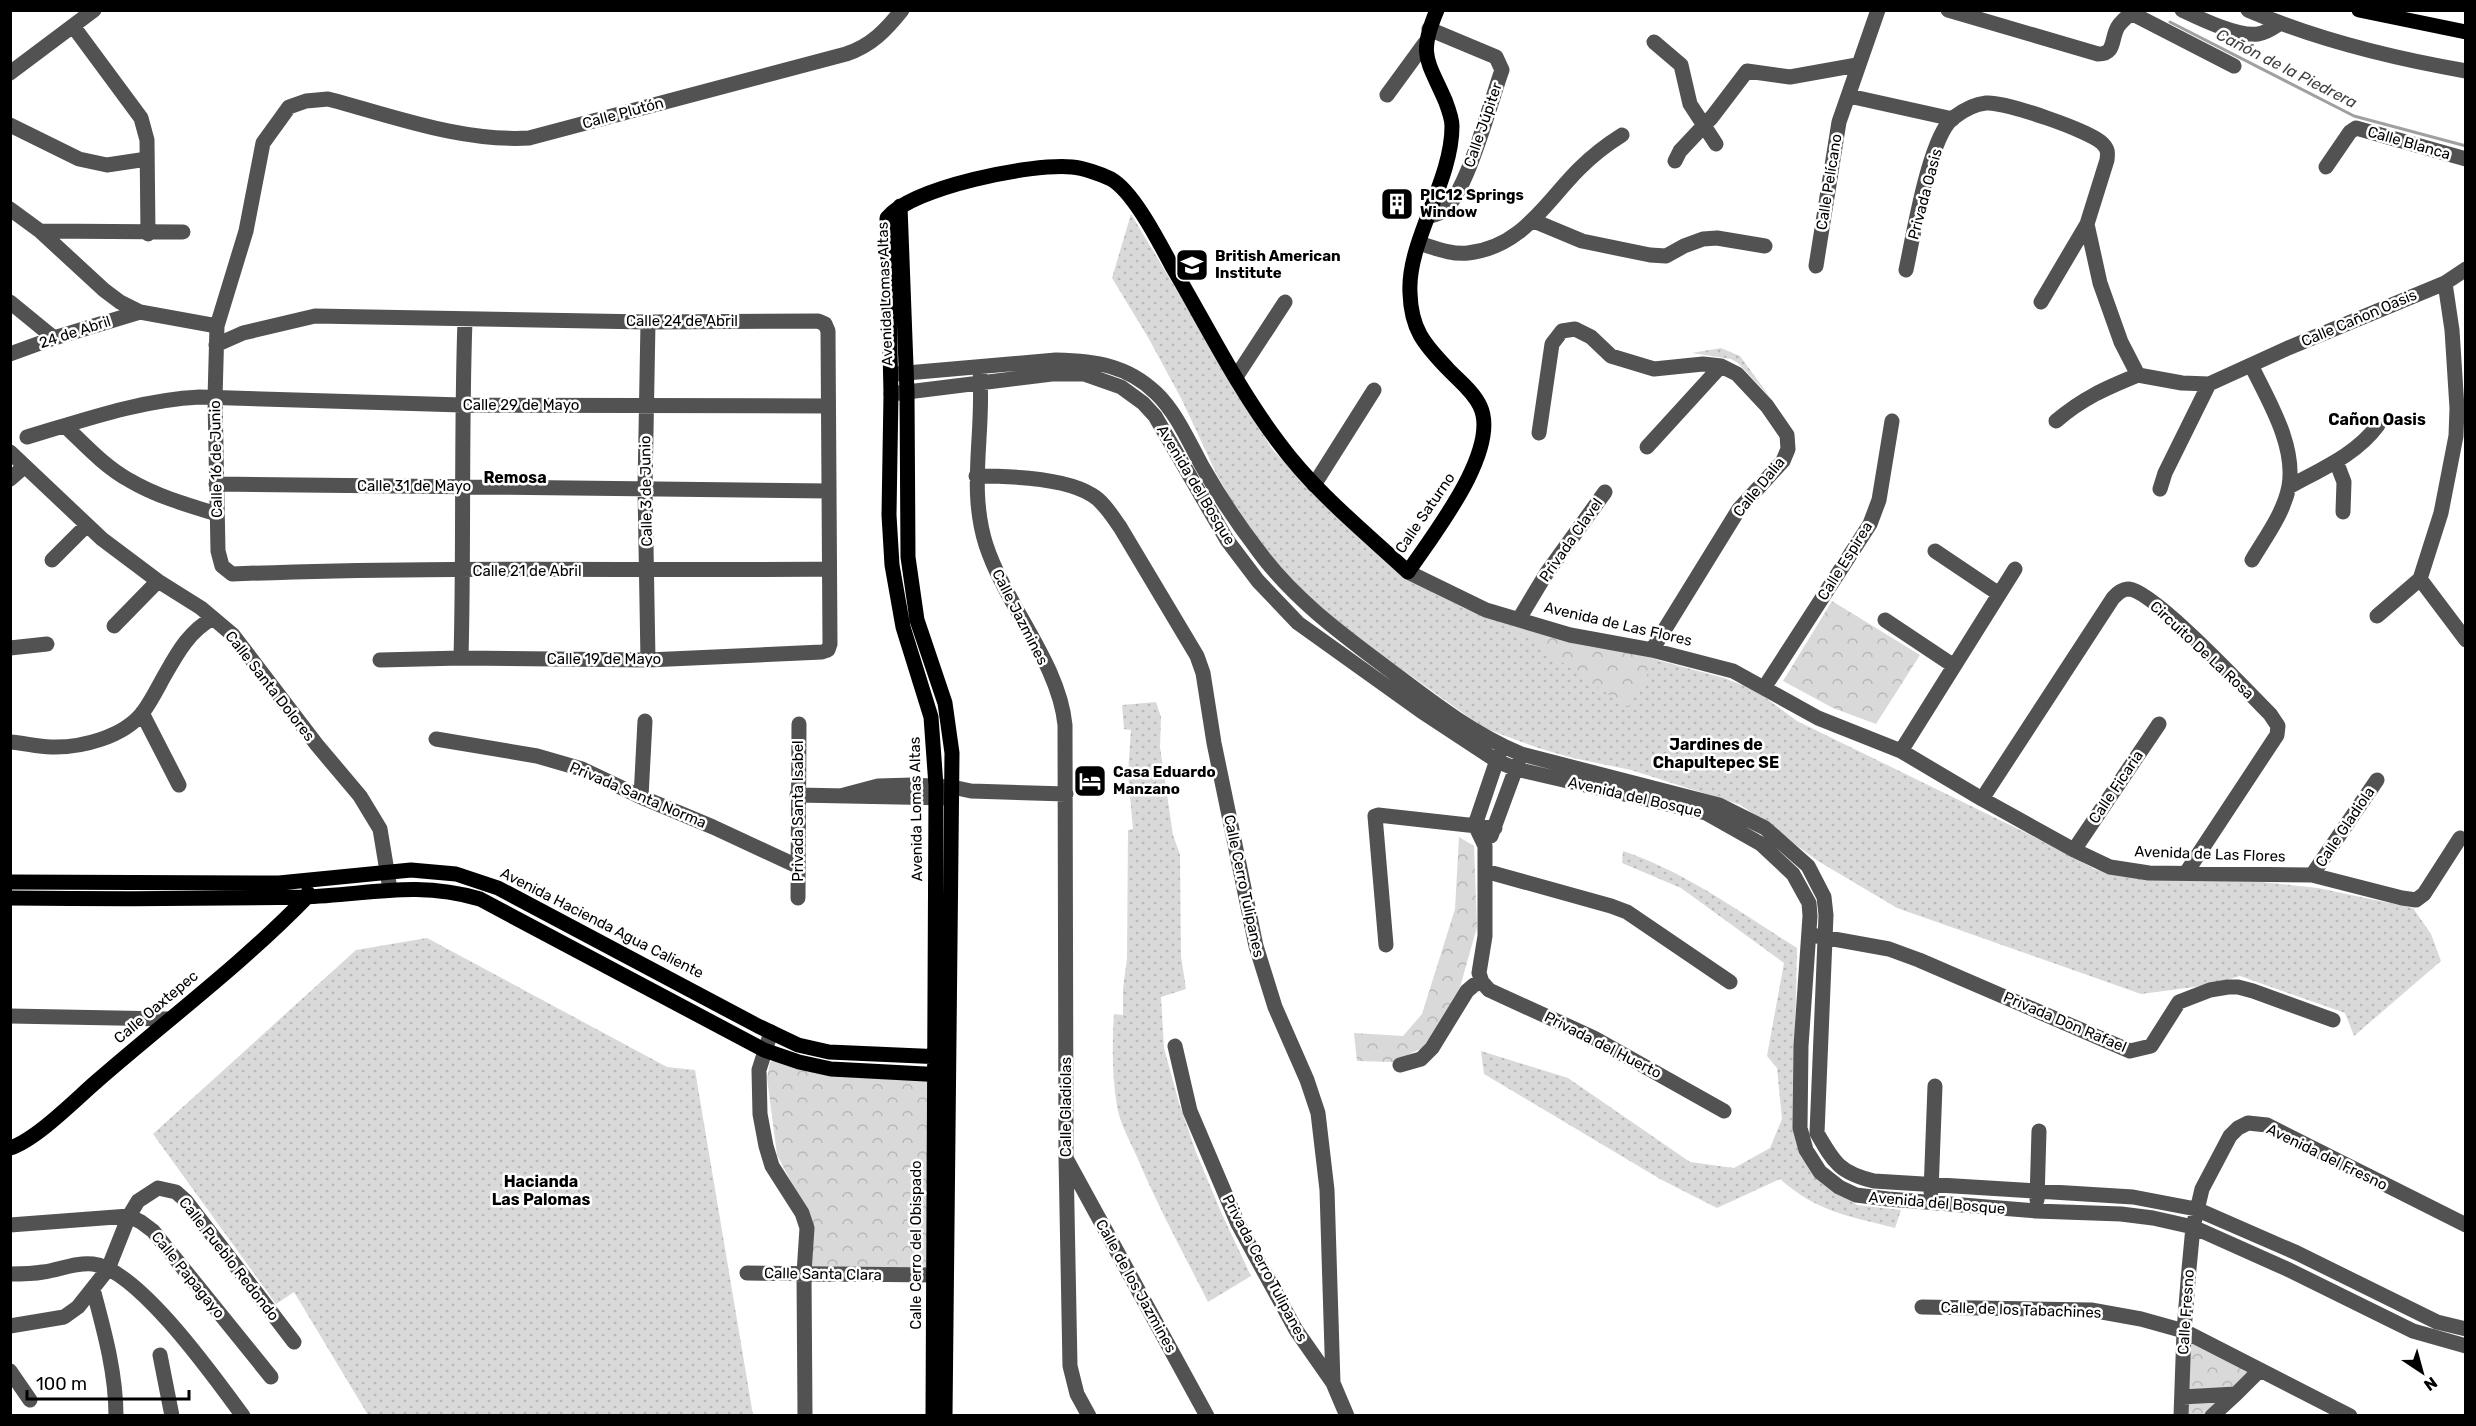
<svg xmlns="http://www.w3.org/2000/svg" width="2476" height="1426" font-family="Rubik,sans-serif">
	<defs>
		<pattern id="grass-dots" width="8" height="8" patternUnits="userSpaceOnUse" patternTransform="scale(1.5)"><rect width="8" height="8" fill="#d9d9d9"/><path d="M2 2h.1M6 6h.1" fill="none" stroke="#b8b8b8" stroke-width="1.8" stroke-linecap="round"/></pattern>
		<pattern id="forest-crowns" width="20" height="18" patternUnits="userSpaceOnUse" patternTransform="scale(1.5)"><rect width="20" height="18" fill="#d9d9d9"/><path d="M2 6a3 3 0 1 1 6 0M12 15a3 3 0 1 1 6 0" fill="none" stroke="#b8b8b8"/></pattern>
	</defs>
	<rect width="100%" height="100%" fill="#fff"/>
	<!-- grass -->
	<path fill="url(#grass-dots)" d="M 1131,214 L 1272,449 L 1330,511 L 1402,576 L 1464,608 L 1507,624 L 1624,651 L 1724,678 L 1755,690 L 1797,721 L 2059,849 L 2094,869 L 2133,878 L 2262,882 L 2318,888 L 2413,908 L 2431,934 L 2441,961 L 2354,1036 L 2345,1013 L 2240,976 L 2209,985 L 2141,994 L 1897,908 L 1818,861 L 1741,805 L 1631,770 L 1573,758 L 1538,748 L 1484,728 L 1376,651 L 1323,610 L 1289,578 L 1243,521 L 1217,475 L 1182,400 L 1149,339 L 1112,278 Z
		M 1721,348 L 1740,356 L 1770,397 L 1738,363 L 1731,359 L 1692,353 Z
		M 1156,702 L 1161,717 L 1160,747 L 1173,835 L 1180,855 L 1181,956 L 1186,989 L 1161,997 L 1164,1048 L 1179,1103 L 1196,1152 L 1221,1212 L 1251,1276 L 1208,1302 C 1184,1254 1158,1207 1137,1157 C 1130,1141 1120,1124 1117,1106 C 1112,1076 1112,1044 1114,1014 L 1123,1015 L 1123,989 L 1127,958 L 1128,830 L 1133,829 L 1128,773 L 1131,730 L 1124,729 L 1122,705 Z
		M 1623,851 C 1686,872 1741,913 1797,948 L 1793,1128 L 1801,1157 L 1829,1186 L 1857,1205 L 1901,1210 L 1895,1228 C 1849,1216 1817,1212 1780,1179 L 1717,1208 L 1660,1179 L 1484,1074 L 1481,1051 L 1568,1078 L 1690,1162 L 1734,1168 L 1770,1148 L 1782,1119 L 1777,1068 L 1767,1056 L 1784,963 L 1681,888 L 1622,863 Z
		M 427,938 L 667,1067 L 695,1070 L 753,1415 L 368,1415 L 294,1292 L 276,1304 L 153,1134 L 356,950 Z"/>
	<!-- forest -->
	<path fill="url(#forest-crowns)" d="M 1832,601 L 1920,655 L 1876,724 L 1833,708 L 1783,681 Z
		M 1507,624 L 1656,659 L 1628,708 Z
		M 1459,837 L 1474,846 L 1477,927 L 1457,998 L 1435,1042 L 1393,1062 L 1357,1061 L 1354,1033 L 1403,1036 L 1422,1014 L 1455,909 Z
		M 779,1059 L 933,1080 L 933,1270 L 810,1266 L 812,1221 L 777,1155 L 767,1078 L 770,1062 Z
		M 2184,1331 L 2259,1371 L 2211,1415 L 2181,1416 Z"/>
	<g fill="none" stroke-linecap="round" stroke-linejoin="round">
		<!-- stream -->
		<path stroke="#a0a0a0" stroke-width="3" d="M 2170,22 L 2354,116 L 2466,146"/>
		<!-- minor -->
		<path stroke="#525252" stroke-width="15" d="M 1948,10 L 2098,54 C 2117,54 2110,37 2119,25 C 2123,20 2129,15 2134,10
			M 2182,10 C 2201,19 2238,37 2258,34 C 2266,33 2273,28 2279,24
			M 2248,10 C 2317,40 2391,58 2466,71
			M 2131,13 L 2234,66
			M 73,26 L 141,118 L 147,140 L 148,234
			M 1429,29 L 1496,57 L 1502,70 C 1491,100 1467,194 1443,211 C 1439,214 1434,215 1430,216
			M 1654,42 L 1681,65 L 1690,104 L 1716,144
			M 10,73 L 94,10
			M 1387,95 L 1425,43
			M 1849,96 L 1953,119
			M 10,125 L 79,159 L 107,165 L 147,159
			M 1675,161 L 1680,151 L 1712,117 L 1747,71 L 1790,77 L 1857,65
			M 2326,167 L 2350,132 L 2356,128 L 2466,159
			M 10,209 L 40,231 L 104,290 L 120,302 L 140,312 L 217,326
			M 1534,221 L 1582,241 L 1650,255 L 1666,256 L 1684,246 L 1703,239 L 1717,238 L 1765,246
			M 40,231 L 183,232
			M 1419,243 C 1435,248 1452,255 1468,253 C 1522,247 1545,203 1579,169 C 1592,156 1606,145 1622,135
			M 1816,266 L 1839,122 L 1878,10
			M 1906,270 C 1913,238 1929,137 1953,118 C 1962,111 1975,104 1986,103 C 2004,101 2090,131 2102,143 C 2108,149 2108,152 2107,160 L 2087,224 L 2100,283 L 2121,342 L 2138,375 L 2182,383 L 2209,384 L 2288,348 L 2445,283 L 2466,269
			M 2445,283 L 2452,330 L 2457,408 L 2456,436 L 2441,513 L 2420,579 L 2466,640
			M 10,302 L 54,338
			M 2041,302 L 2087,224
			M 648,322 L 645,488 L 648,660
			M 216,345 L 243,333 L 315,316 L 648,322 L 818,321 L 825,324 L 828,331 L 830,644 L 828,650 L 822,652 L 648,660 L 461,658 L 380,660
			M 10,354 L 54,338 L 140,312
			M 2251,365 C 2268,400 2296,445 2289,486 C 2284,513 2265,538 2252,560
			M 895,374 L 1056,360 C 1095,361 1127,365 1156,393 C 1176,412 1189,442 1202,466 C 1218,494 1237,523 1257,549 C 1293,599 1343,635 1391,671 C 1432,702 1473,734 1521,754 L 1719,805 L 1765,828 L 1808,866 L 1824,897 L 1826,915 L 1817,1133 C 1834,1163 1840,1173 1874,1181 L 2133,1197 L 2196,1209 L 2297,1253 L 2437,1322 L 2466,1329
			M 980,377 C 984,434 968,489 986,545 C 1006,606 1059,663 1065,725 L 1066,1157 L 1070,1366 L 1077,1394 L 1089,1416
			M 1236,377 L 1285,302
			M 891,394 L 1052,374 L 1084,374 L 1121,387 L 1143,403 L 1155,416 L 1227,540 L 1258,581 L 1298,623 L 1421,711 L 1497,761 L 1516,769 L 1706,813 L 1761,844 L 1793,874 L 1809,903 L 1810,916 L 1801,1046 L 1800,1128 L 1806,1150 L 1820,1172 L 1839,1187 L 1856,1195 L 1888,1199 L 2036,1211 L 2121,1214 L 2153,1218 L 2193,1227 L 2287,1269 L 2413,1331 L 2466,1346
			M 2056,421 C 2083,398 2106,388 2138,375
			M 65,426 C 85,445 105,467 129,480 C 156,496 187,505 217,514
			M 1539,433 L 1552,344 L 1562,331 L 1575,329 L 1591,337 L 1611,356 L 1654,369 L 1703,364 L 1721,366 L 1737,374 L 1767,406 L 1787,435 L 1788,449 L 1783,461 L 1739,509 L 1652,650
			M 27,437 C 84,420 140,400 200,397 L 462,405 L 828,406
			M 1647,447 L 1721,366
			M 10,452 L 102,539 L 158,581 L 201,608 L 233,635 L 317,745 L 360,796 L 380,829 L 390,889
			M 2336,461 L 2344,482 L 2343,512
			M 976,476 C 1008,476 1066,478 1092,495 C 1104,502 1112,516 1120,527 L 1197,656 L 1203,673 L 1214,743 L 1256,946 L 1275,1007 L 1307,1080 L 1318,1113 L 1327,1190 L 1333,1383
			M 10,479 L 25,466
			M 216,484 L 829,491
			M 1314,485 L 1374,390
			M 2289,487 C 2321,469 2356,455 2378,425
			M 2160,489 L 2165,473 L 2209,384
			M 1935,551 L 1999,594
			M 52,560 L 87,525
			M 829,569 C 630,571 431,566 232,574 L 222,566 L 218,551 L 215,398 L 217,326 L 246,231 L 263,143 L 289,107 L 306,101 L 328,99 C 393,116 461,142 529,138 L 846,54 C 871,46 886,30 902,10
			M 1408,572 L 1486,610 L 1570,635 L 1652,650 L 1733,671 L 1818,718 L 1901,751 L 1982,799 L 2074,850 L 2110,867 L 2149,873 L 2312,875 L 2402,898 L 2416,900 L 2424,894 L 2460,838
			M 2377,616 L 2420,579
			M 1519,619 L 1546,574 L 1605,492
			M 1885,620 L 1954,666
			M 114,626 L 158,581
			M 10,648 L 47,644
			M 461,658 C 464,545 461,433 465,320
			M 1764,688 L 1870,524 L 1879,500 L 1892,421
			M 142,713 L 179,785
			M 436,739 L 537,756 L 582,769 L 641,797 L 713,827 L 797,866
			M 10,742 C 24,743 38,747 51,747 C 81,748 124,737 143,712 C 152,700 159,685 166,673 C 179,650 190,631 213,618
			M 1901,751 L 2015,569
			M 1499,754 L 1475,825 L 1485,846 L 1485,936 L 1479,973 L 1482,982 L 1489,990 L 1594,1038 L 1724,1111
			M 797,795 L 948,798
			M 844,795 L 878,786 L 912,785 L 952,787 L 971,791 L 1066,794
			M 641,797 L 645,721
			M 1982,799 L 2113,598 C 2118,593 2122,589 2129,589 C 2154,591 2248,692 2270,714 L 2278,726 L 2277,735 L 2186,873
			M 1491,836 L 1519,760
			M 2074,850 L 2159,724
			M 1485,871 L 1611,906 L 1627,912 L 1730,982
			M 2312,875 L 2377,780
			M 798,898 L 799,724
			M 1817,936 L 1889,949 L 1919,960 L 2130,1051 L 2151,1046 L 2179,1002 L 2210,990 L 2228,987 L 2238,987 L 2253,991 L 2333,1020
			M 1386,945 L 1375,816 L 1378,815 L 1495,828
			M 10,1016 L 169,1019
			M 771,1032 L 759,1070 L 760,1114 L 766,1146 L 772,1166 L 802,1213 L 807,1228 L 804,1273 L 805,1416
			M 1175,1046 L 1190,1111 L 1238,1224 L 1296,1330 L 1333,1383 L 1347,1416
			M 1400,1065 L 1421,1059 L 1432,1048 L 1467,991 L 1474,985 L 1482,982
			M 1067,1160 L 1207,1416
			M 1931,1192 L 1935,1086
			M 2037,1200 L 2039,1131
			M 10,1225 L 129,1216 L 141,1222 L 153,1231 L 271,1377
			M 747,1273 L 935,1275
			M 10,1274 C 21,1274 32,1274 43,1272 C 59,1270 76,1262 93,1264 C 138,1269 215,1378 243,1416
			M 93,1289 C 104,1330 116,1373 116,1416
			M 1922,1307 L 2091,1310 L 2141,1319 L 2184,1331 L 2350,1416
			M 10,1326 L 64,1317 L 78,1307 L 108,1269 L 129,1216 L 138,1201 L 158,1188 L 176,1192 L 186,1201 L 294,1342
			M 160,1355 L 172,1416
			M 10,1371 L 30,1400
			M 2182,1397 L 2236,1394 L 2259,1371
			M 2181,1416 L 2184,1331 L 2189,1269 L 2193,1227 L 2202,1189 L 2230,1136 L 2238,1128 L 2248,1123 L 2267,1125 L 2466,1225
			M 2212,1416 L 2236,1394"/>
		<!-- major -->
		<path stroke="#000" stroke-width="15" d="M 2359,10 L 2466,32
			M 900,206 L 907,392 L 908,557 L 917,620 L 945,703 L 952,753 L 945,1416
			M 10,882 L 279,883 L 411,870 L 456,874 L 498,888 L 758,1026 L 798,1045 L 829,1052 L 943,1057
			M 10,898 C 108,899 206,899 303,897 C 368,895 415,880 480,899 L 764,1050 L 799,1062 L 831,1069 L 944,1075
			M 10,1148 C 36,1140 76,1099 97,1081 C 167,1020 243,963 307,897 L 308,893
			M 933,1416 L 936,786 L 931,717 L 903,627 L 892,565 L 889,515 L 891,394 L 887,218 C 913,187 1032,163 1072,167 C 1083,168 1101,174 1111,179 C 1134,192 1160,244 1173,268 C 1207,326 1238,389 1279,443 C 1315,492 1364,531 1408,572 C 1432,536 1501,450 1480,406 C 1473,391 1458,380 1447,368 C 1424,344 1411,329 1410,293 C 1407,241 1452,182 1452,126 C 1452,118 1448,108 1445,100 C 1427,59 1418,55 1437,10"/>
	</g>
	<!-- icons -->
	<defs>
		<g id="building-square" transform="scale(1.725)"><rect x="-9" y="-9" width="18" height="18" rx="4" fill="#000" stroke="#fff"/><path d="M-4-6H4V6H1V3H-1V6H-4ZM-2.5-4.3h1.7v1.8h-1.7ZM.8-4.3h1.7v1.8H.8ZM-2.5-1h1.7V.8h-1.7ZM.8-1h1.7V.8H.8Z" fill="#fff"/></g>
		<g id="school-square" transform="scale(1.725)"><rect x="-9" y="-9" width="18" height="18" rx="4" fill="#000" stroke="#fff"/><path d="M0-5L7-2L0 1L-7-2ZM-4 1L0 2.5L4 1V4Q0 6-4 4Z" fill="#fff"/></g>
		<g id="hotel-square" transform="scale(1.725)"><rect x="-9" y="-9" width="18" height="18" rx="4" fill="#000" stroke="#fff"/><path d="M-6-4.5h1.5V1H6V5H4.5V3h-9V5H-6ZM-4 0a1.8 1.8 0 1 1 3.6 0ZM.5 0V-2.5h3Q6-2.5 6 0Z" fill="#fff"/></g>
	</defs>
	<g fill-rule="evenodd">
		<use href="#building-square" x="1397" y="204"/>
		<use href="#school-square" x="1192" y="265"/>
		<use href="#hotel-square" x="1090" y="781"/>
	</g>
	<g text-anchor="middle" stroke-width="5" stroke-linejoin="round" paint-order="stroke">
		<!-- street labels -->
		<g font-size="15" fill="#000" stroke="#fff">
			<text transform="translate(623 113) rotate(-15)" y="5">Calle Plutón</text>
			<text transform="translate(1483 125) rotate(-71)" y="5">Calle Júpiter</text>
			<text transform="translate(2409 143) rotate(16)" y="5">Calle Blanca</text>
			<text transform="translate(1829 182) rotate(-81)" y="5">Calle Pelícano</text>
			<text transform="translate(1925 194) rotate(-75)" y="5">Privada Oasis</text>
			<text transform="translate(885 294) rotate(-92)" y="5">Avenida Lomas Altas</text>
			<text transform="translate(2359 318) rotate(-23)" y="5">Calle Cañon Oasis</text>
			<text x="682" y="326">Calle 24 de Abril</text>
			<text transform="translate(75 332) rotate(-18)" y="5">24 de Abril</text>
			<text x="521" y="410">Calle 29 de Mayo</text>
			<text transform="translate(216 459) rotate(-91)" y="5">Calle 16 de Junio</text>
			<text transform="translate(1196 485) rotate(59)" y="5">Avenida del Bosque</text>
			<text x="414" y="491">Calle 31 de Mayo</text>
			<text transform="translate(1759 487) rotate(-51)" y="5">Calle Dalia</text>
			<text transform="translate(646 491) rotate(-91)" y="5">Calle 3 de Junio</text>
			<text transform="translate(1425 513) rotate(-56)" y="5">Calle Saturno</text>
			<text transform="translate(1571 540) rotate(-55)" y="5">Privada Clavel</text>
			<text transform="translate(1845 561) rotate(-58)" y="5">Calle Espirea</text>
			<text x="527" y="576">Calle 21 de Abril</text>
			<text transform="translate(1020 617) rotate(63)" y="5">Calle Jazmines</text>
			<text transform="translate(1618 624) rotate(13)" y="5">Avenida de Las Flores</text>
			<text transform="translate(2202 650) rotate(43)" y="5">Circuito De La Rosa</text>
			<text x="604" y="664">Calle 19 de Mayo</text>
			<text transform="translate(270 686) rotate(52)" y="5">Calle Santa Dolores</text>
			<text transform="translate(2116 787) rotate(-56)" y="5">Calle Ficaria</text>
			<text transform="translate(638 795) rotate(23)" y="5">Privada Santa Norma</text>
			<text transform="translate(1635 797) rotate(13)" y="5">Avenida del Bosque</text>
			<text transform="translate(916 809) rotate(-91)" y="5">Avenida Lomas Altas</text>
			<text transform="translate(798 811) rotate(-90)" y="5">Privada Santa Isabel</text>
			<text transform="translate(2345 827) rotate(-56)" y="5">Calle Gladiola</text>
			<text transform="translate(2210 854) rotate(2)" y="5">Avenida de Las Flores</text>
			<text transform="translate(1244 886) rotate(78)" y="5">Calle Cerro Tulipanes</text>
			<text transform="translate(602 923) rotate(27)" y="5">Avenida Hacienda Agua Caliente</text>
			<text transform="translate(156 1007) rotate(-40)" y="5">Calle Oaxtepec</text>
			<text transform="translate(2065 1022) rotate(23)" y="5">Privada Don Rafael</text>
			<text transform="translate(1603 1045) rotate(27)" y="5">Privada del Huerto</text>
			<text transform="translate(1066 1107) rotate(-90)" y="5">Calle Gladiolas</text>
			<text transform="translate(2327 1157) rotate(26)" y="5">Avenida del Fresno</text>
			<text transform="translate(1937 1203) rotate(5)" y="5">Avenida del Bosque</text>
			<text transform="translate(916 1245) rotate(-90)" y="5">Calle Cerro del Obispado</text>
			<text transform="translate(229 1259) rotate(52)" y="5">Calle Pueblo Redondo</text>
			<text transform="translate(1265 1268) rotate(62)" y="5">Privada Cerro Tulipanes</text>
			<text transform="translate(823 1274) rotate(1)" y="5">Calle Santa Clara</text>
			<text transform="translate(188 1275) rotate(51)" y="5">Calle Papagayo</text>
			<text transform="translate(1136 1286) rotate(61)" y="5">Calle de los Jazmines</text>
			<text transform="translate(2021 1310) rotate(2)" y="5">Calle de los Tabachines</text>
			<text transform="translate(2186 1312) rotate(-86)" y="5">Calle Fresno</text>
		</g>
		<!-- poi labels -->
		<g font-size="15" font-weight="bold" fill="#000" stroke="#fff" text-anchor="start">
			<text x="1420" y="200">PIC12 Springs<tspan x="1420" dy="17">Window</tspan></text>
			<text x="1215" y="261">British American<tspan x="1215" dy="17">Institute</tspan></text>
			<text x="1113" y="777">Casa Eduardo<tspan x="1113" dy="17">Manzano</tspan></text>
		</g>
		<!-- water labels -->
		<g font-size="16" font-style="italic" fill="#414141" stroke="#fff">
			<text transform="translate(2287 68) rotate(27)" y="6">Cañón de la Piedrera</text>
		</g>
		<!-- neighbourhood labels -->
		<g font-size="16" font-weight="bold" fill="#000" stroke="#fff">
			<text x="2377" y="425">Cañon Oasis</text>
			<text x="515" y="483">Remosa</text>
			<text x="1716" y="750">Jardines de<tspan x="1716" dy="18">Chapultepec SE</tspan></text>
			<text x="541" y="1187">Hacianda<tspan x="541" dy="18">Las Palomas</tspan></text>
		</g>
	</g>
	<!-- border -->
	<rect width="2476" height="1426" fill="none" stroke="#000000" stroke-width="24"/>
	<!-- north arrow -->
	<g transform="translate(2422 1372) rotate(144)" stroke="#ffffff" stroke-width="4.5" paint-order="stroke">
	<path d="M0-4.5L10 22L0 15L-10 22Z" fill="#000000"/>
	<text y="-9" font-size="16" font-weight="bold" text-anchor="middle" fill="#000000">N</text>
	</g>
	<!-- scale -->
	<path d="M27 1390v9h162v-9" fill="none" stroke="#000000" stroke-width="3"/>
	<text x="36" y="1390" font-size="18" fill="#000000" stroke="#ffffff" stroke-width="4.5" paint-order="stroke">100 m</text>
</svg>
